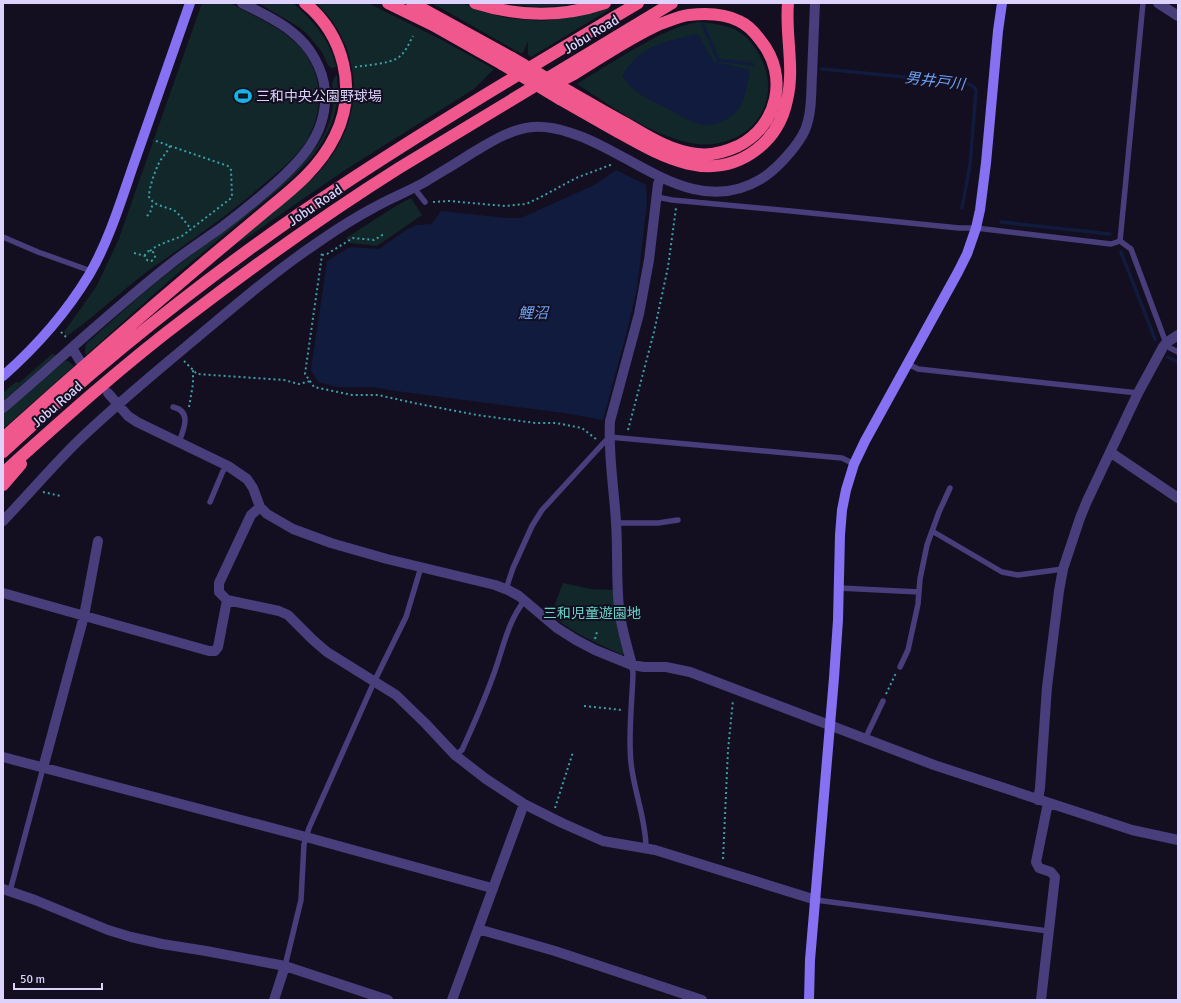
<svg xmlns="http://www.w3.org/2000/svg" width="1181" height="1003" font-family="Signika,'Noto Sans JP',sans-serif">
	<rect width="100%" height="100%" fill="#140f20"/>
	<!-- green -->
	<path fill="#122729" d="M 202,3 C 210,3 221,1 229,3 C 234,4 240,9 245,11 C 264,21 286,31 300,47 C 325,76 324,114 304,145 C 293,160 279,171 265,183 C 230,214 191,241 152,268 C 123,289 97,315 67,336 L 64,332 L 96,287 L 118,241 Z
		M 258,3 L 293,3 C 313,21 331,40 336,67 L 331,68 L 328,65 L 322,52 L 307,34 L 299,27 Z
		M 316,3 L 368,3 L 440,39 L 494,69 L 474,89 L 345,170 L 245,239 L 232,246 C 249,231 267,217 284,202 C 293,194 303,187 312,179 C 342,151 360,110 352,69 C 348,44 335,20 316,3 Z
		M 432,3 L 462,3 L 483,12 L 508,18 L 542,21 L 572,17 L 609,7 L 610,9 L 531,57 L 528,54 L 528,41 L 523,53 L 520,53 Z
		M 505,3 L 579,3 C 555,8 529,8 505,3 Z
		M 698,22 C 712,23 729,25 741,33 C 751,40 758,51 763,62 C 784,114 737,155 686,142 C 646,132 611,106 577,84 C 597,71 617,59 638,47 C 657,36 676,26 698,22 Z
		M 337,75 L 338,99 L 332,123 L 323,141 L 312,157 L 290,180 L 171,279 L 86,355 L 85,351 L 86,344 C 113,320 140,295 168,273 C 214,236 264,204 304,162 C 319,146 332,125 333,103 C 334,95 329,80 337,75 Z
		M 411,198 L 422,215 L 377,246 L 350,243 L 346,238 L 396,206 Z
		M 52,354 L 56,355 L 3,401 L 3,393 L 16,382 L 19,383 Z
		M 65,361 L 68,361 L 74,366 L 3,429 L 3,413 Z
		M 563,583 L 591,589 L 614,590 L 625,652 L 623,655 C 598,644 573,633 551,615 Z"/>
	<!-- water -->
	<path fill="#101b3e" d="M 698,34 L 714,62 L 750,70 C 746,90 745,112 723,121 C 717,124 710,126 703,125 C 692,123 681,116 672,111 C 659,104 643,98 632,88 C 628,84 625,80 622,76 C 640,45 666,41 698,34 Z
		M 616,170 L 646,185 L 647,203 L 637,289 L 626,335 L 603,420 L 564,413 L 389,390 L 372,387 L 338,387 L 318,382 L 311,370 L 327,261 L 350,247 L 379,249 L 406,230 L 417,225 L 432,224 L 441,211 L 506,218 L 521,218 L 594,185 Z"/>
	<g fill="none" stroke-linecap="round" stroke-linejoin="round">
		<!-- stream -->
		<path stroke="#101b3e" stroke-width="3.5" d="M 703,25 L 718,60 L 752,64
			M 822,69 L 967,83 L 974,87 L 976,91 L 970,165 L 962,208
			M 1001,222 L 1110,234
			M 1121,252 L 1155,339
			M 1168,357 L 1178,362"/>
		<!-- path -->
		<path stroke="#39a0a8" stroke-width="2" stroke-dasharray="2 3" stroke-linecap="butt" d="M 355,67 C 367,65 390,64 399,57 C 406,52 409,43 413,36
			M 170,146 C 167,153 161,158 158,165 C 154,174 149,188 149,197 C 155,207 166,206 175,211 C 181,216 186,223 191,229
			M 433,202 L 449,201 L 505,206 L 526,204 L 539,198 L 576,178 L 613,164
			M 147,216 L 150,213 L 153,203
			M 150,251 C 159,243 171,241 182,236 L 230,199 L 232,196 L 231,170 L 228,166 L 153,140
			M145 256a5 5 0 1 1 10 0a5 5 0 1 1-10 0Z
			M 134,253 L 145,256
			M 321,254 L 322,255 L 305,374 L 314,387 L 352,395 L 378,395 L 414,403 L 477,415 L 535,423 L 556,423 L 582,428 L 596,439
			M 322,255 L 327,254 L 353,238 L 374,240 L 384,234
			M 61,332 L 67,338
			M 184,361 L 197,374 L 284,380 L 299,384 L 310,381
			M 189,407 L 193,384 L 193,370
			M 628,430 L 654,332 L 668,267 L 676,208
			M 43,492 L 61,496
			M 595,639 L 597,632
			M 886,694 L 896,673
			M 584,706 L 622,710
			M 555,808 L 573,752
			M 723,859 L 728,750 L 733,700"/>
		<!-- lane -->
		<path stroke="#483e7b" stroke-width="5.5" d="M 414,188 L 425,202
			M 657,197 L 672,200 L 791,211 L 959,228 L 976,228 L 1111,244 L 1120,241 L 1131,249 L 1166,343 L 1170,348 L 1178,352
			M 3,237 L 38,252 L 91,271
			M 1120,241 L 1143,3
			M 908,364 L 918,369 L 1138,393
			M 173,407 C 192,411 184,429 179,442
			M 210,502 L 223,471 L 228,466
			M 616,523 L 658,523 L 678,520
			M 932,531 L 1002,572 L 1018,575 L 1063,569
			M 839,588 L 919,592
			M 506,589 L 513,568 L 532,526 L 542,510 L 609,437 L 842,458 L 854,464
			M 632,665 L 633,674 C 632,704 628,734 631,763 C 634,792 646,819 646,848
			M 900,667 L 908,650 L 918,604 L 920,579 L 927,545 L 939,512 L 950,488
			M 865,739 L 883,701
			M 455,755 L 462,750 C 473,726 484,701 493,676 C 503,650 507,622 525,600
			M 10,891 L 43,768
			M 816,900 L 1048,931
			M 285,966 L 301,900 L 304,844 L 309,828 L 374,682 L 406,617 L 421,567"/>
		<!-- street -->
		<path stroke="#483e7b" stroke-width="10" d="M 1158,3 L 1178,16
			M 72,348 L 80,361
			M 108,393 L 128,416 L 137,422 L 228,466 L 247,479 L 253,488 L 260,507 L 267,514 L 293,529 L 331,543 L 387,559 L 495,585 L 508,590 L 519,596 L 557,628 L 576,640 L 595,650 L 632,665 L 644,667 L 666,667 L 690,672 L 934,765 L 1132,830 L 1178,840
			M 3,408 C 58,361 111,311 168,266 C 185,252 204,240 222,227 C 238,215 254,202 269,189 C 299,163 328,135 325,91 C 323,68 310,46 292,32 C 278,20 259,12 242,3
			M 1110,452 L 1178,498
			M 260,507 L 251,515 L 219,583 L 219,592 L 227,600 L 279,611 L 288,615 L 313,640 L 327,652 L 396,695 L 425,723 L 455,755 L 486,779 L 524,804 L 562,823 L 603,841 L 655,850 L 816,900
			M 3,521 C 27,496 50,469 75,444 C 111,409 150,377 188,345 C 229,311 270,275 314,245 C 334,231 354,218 375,207 C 391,198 409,191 425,182 C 441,172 457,163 472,153 C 491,142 510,129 533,127 C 546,126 559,129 571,133 C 633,152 693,220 761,179 C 776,170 798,146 805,130 C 812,113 811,93 812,75 C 813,51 814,27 815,3
			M 3,593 L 209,651 L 215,651 L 218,647 L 227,600
			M 632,665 C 627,646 621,627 619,608 C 616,579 618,551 616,522 C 614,488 608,455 610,421 L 639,314 L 649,260 L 658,184 L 661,177
			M 3,757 L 306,837 L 488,887 L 493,889
			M 43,768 L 84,616 L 98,541
			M 1038,800 L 1040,788 L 1047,687 L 1059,591 L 1063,569 L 1080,518 L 1087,501 L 1138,393 L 1163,347 L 1166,343 L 1178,335
			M 3,889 L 35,900 L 108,930 L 131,937 L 162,944 L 206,951 L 285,966 L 388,1000
			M 478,929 L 555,951 L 702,1000
			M 274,1000 L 285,966
			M 452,1000 L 524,804
			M 1041,1000 L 1055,877 L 1051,872 L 1039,868 L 1036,862 L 1048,803"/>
		<!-- secondary -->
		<path stroke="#8671f2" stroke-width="10" d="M 3,376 C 37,346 66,313 89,275 C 108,243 121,201 133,166 C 152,111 171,57 190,3
			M 809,1000 L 810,960 L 834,678 L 838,620 L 840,535 L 842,510 L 846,490 L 854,464 L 865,441 L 958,272 L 967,254 L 976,228 L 980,210 L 986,163 L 998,31 L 1002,3"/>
		<!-- highway -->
		<path stroke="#f0578c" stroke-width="12" d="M 388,3 L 433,25 L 502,64
			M 412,3 L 512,58
			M 475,3 C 519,17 561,18 605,3
			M 547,87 C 556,83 565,79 574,74 C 602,57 629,38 660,24 C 669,21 679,16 689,15 C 706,13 723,13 739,21 C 748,25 756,34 761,41 C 789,76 778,126 738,146 C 725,152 711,156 697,154 C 670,151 647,136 625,123 C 606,113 588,102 570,92
			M 560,99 C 579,110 599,121 618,132 C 661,156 710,185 756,150 C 772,138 783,120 787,100 C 795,68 785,35 788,3
			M 3,438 C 72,376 142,315 213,255 C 231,240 250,224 268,209 C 294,188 320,167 335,136 C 358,90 344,35 305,3
			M 3,452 C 96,366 195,286 299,214 C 409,139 524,71 638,3
			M 3,473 C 63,419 123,365 188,316 C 256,264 326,214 399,168 L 672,3
			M 3,485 L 21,464"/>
		<!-- highway-bridge -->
		<path stroke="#f0578c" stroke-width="12" d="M 512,58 L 570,92
			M 502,64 L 560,99"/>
	</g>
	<!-- icons -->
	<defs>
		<g id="stadium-bare" transform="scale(1.38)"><path d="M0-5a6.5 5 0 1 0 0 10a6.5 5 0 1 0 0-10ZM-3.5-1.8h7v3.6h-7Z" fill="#14b4e4" stroke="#140f20" stroke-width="2.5" paint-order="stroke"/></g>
	</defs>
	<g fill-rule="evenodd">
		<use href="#stadium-bare" x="243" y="96"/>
	</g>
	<g text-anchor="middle" stroke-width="4" stroke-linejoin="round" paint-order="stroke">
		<!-- street labels -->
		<g font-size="14" fill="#dcd2fb" stroke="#140f20">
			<text transform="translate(591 34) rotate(-31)" y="5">Jobu Road</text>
			<text transform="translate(315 205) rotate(-34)" y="5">Jobu Road</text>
			<text transform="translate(57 404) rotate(-41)" y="5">Jobu Road</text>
		</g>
		<!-- poi labels -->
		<g font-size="14" fill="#dcd2fb" stroke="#140f20" text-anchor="start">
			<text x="256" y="101">三和中央公園野球場</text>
		</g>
		<!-- park labels -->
		<g font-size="14" fill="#65d4c7" stroke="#140f20">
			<text x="592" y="618">三和児童遊園地</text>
		</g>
		<!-- water labels -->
		<g font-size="15" font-style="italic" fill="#69a0f2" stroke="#140f20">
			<text transform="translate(935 81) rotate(7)" y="5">男井戸川</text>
			<text x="533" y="318">鯉沼</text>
		</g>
	</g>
	<!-- border -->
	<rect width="1181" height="1003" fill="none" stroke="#dcd2fb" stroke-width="8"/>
	<!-- scale -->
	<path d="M14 983v6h88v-6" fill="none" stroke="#dcd2fb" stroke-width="2"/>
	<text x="20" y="983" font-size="12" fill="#dcd2fb" stroke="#140f20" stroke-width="3" paint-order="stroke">50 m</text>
</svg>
